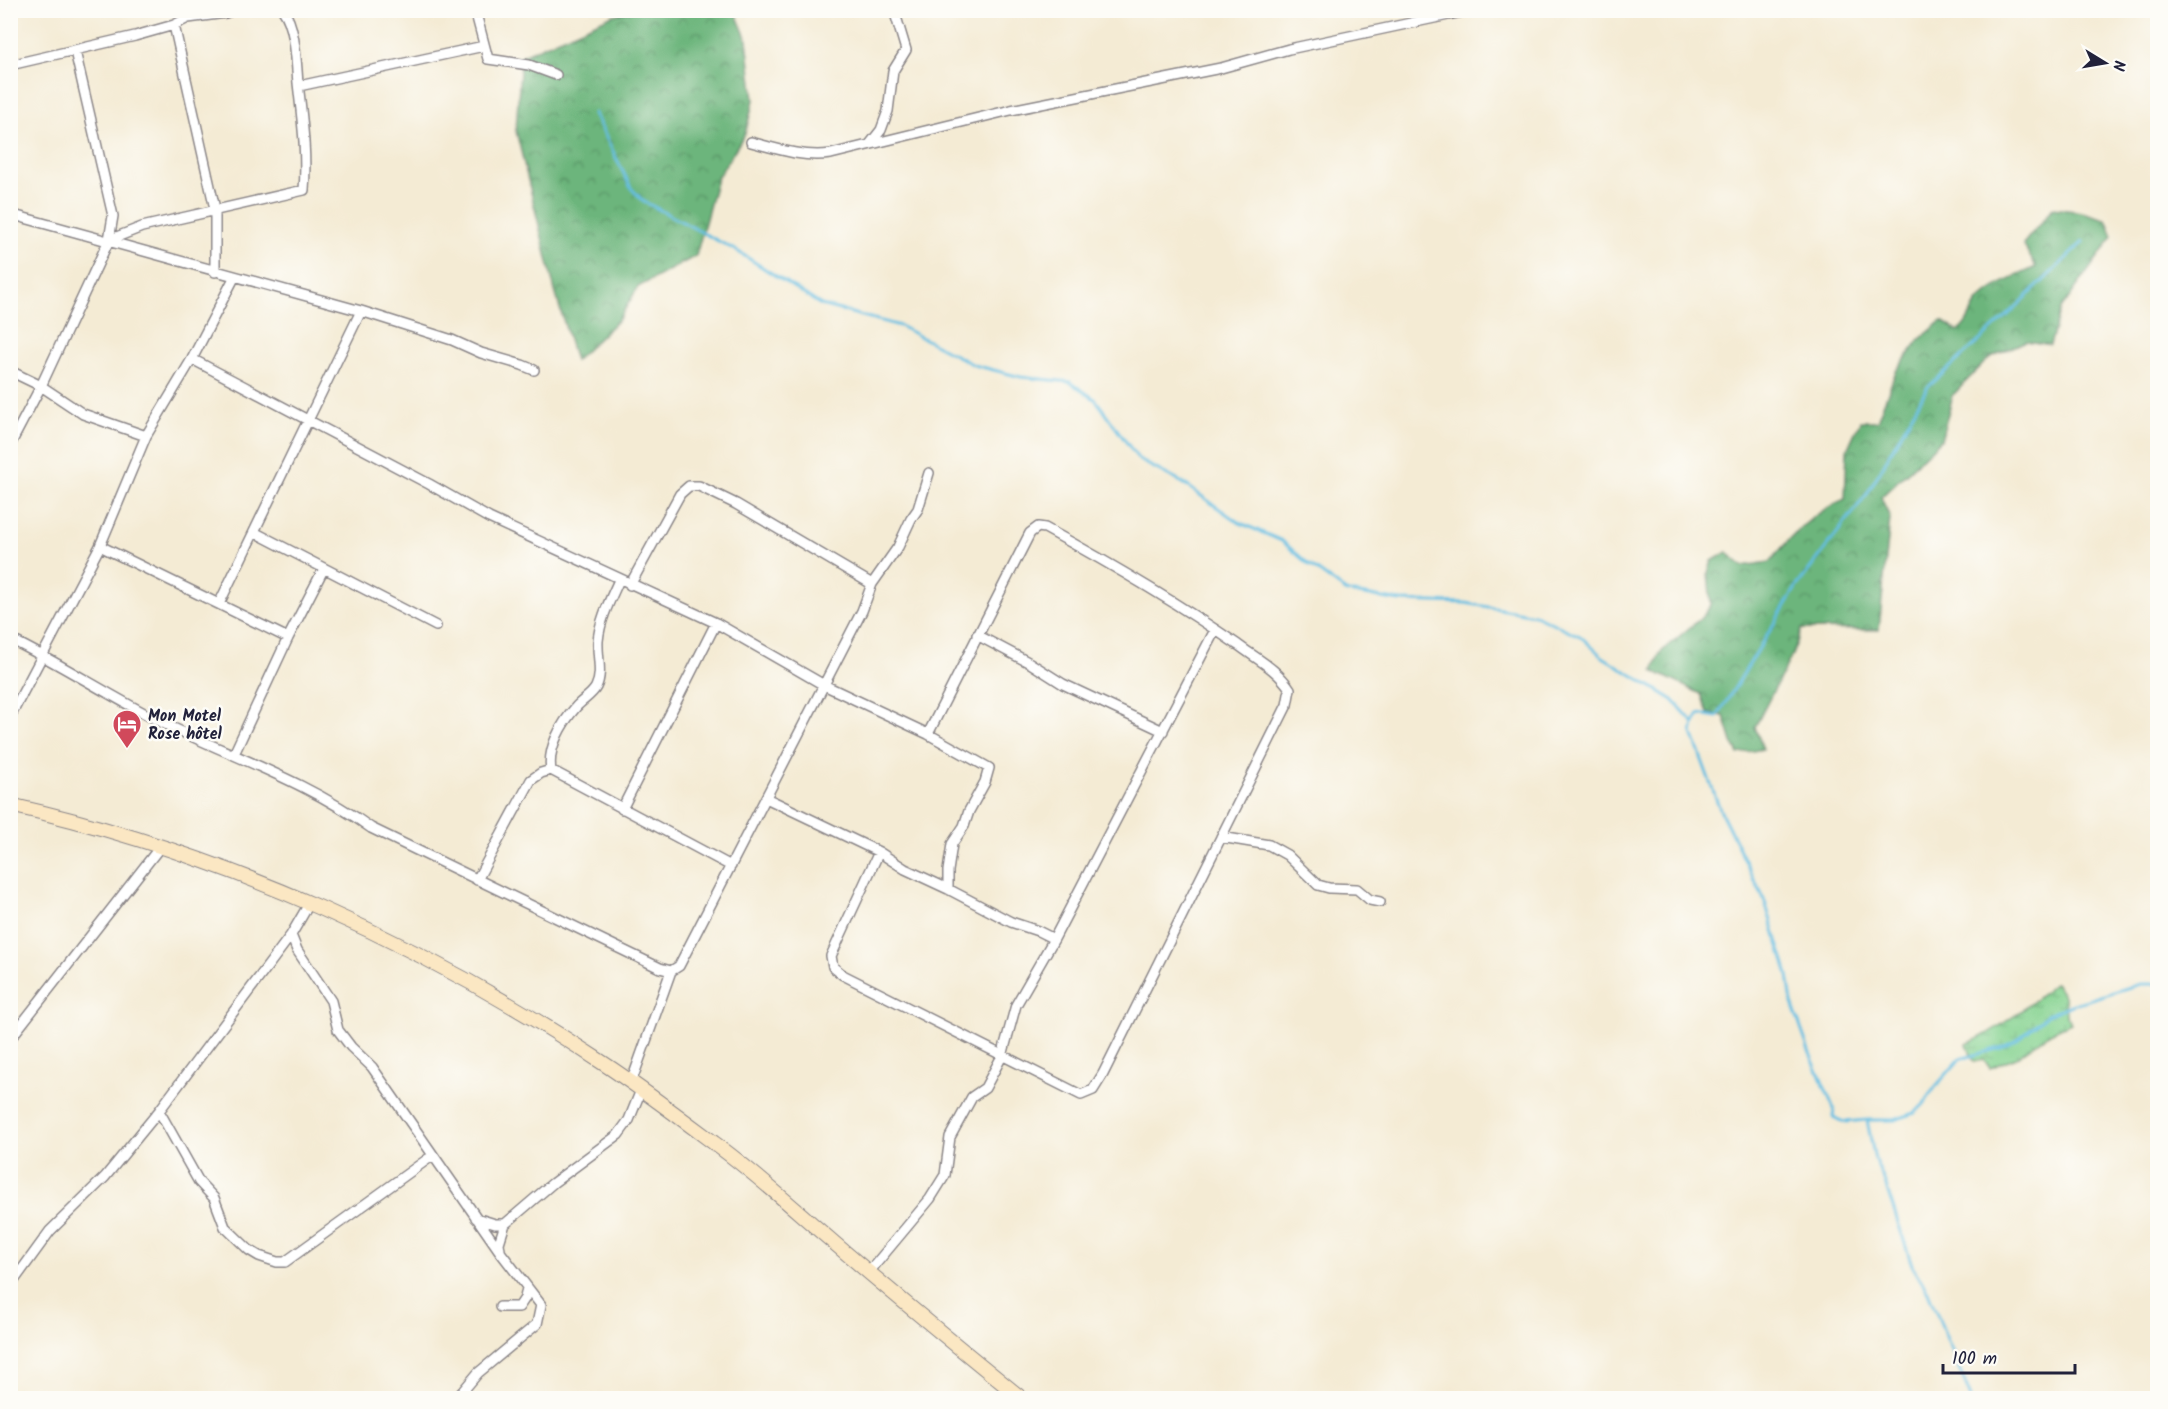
<svg xmlns="http://www.w3.org/2000/svg" width="2168" height="1409" font-family="Kalam,sans-serif">
	<defs>
		<pattern id="forest-crowns" width="20" height="18" patternUnits="userSpaceOnUse" patternTransform="scale(1.5)"><rect width="20" height="18" fill="#6cb57b"/><path d="M2 6a3 3 0 1 1 6 0M12 15a3 3 0 1 1 6 0" fill="none" stroke="#589366"/></pattern>
		<pattern id="wetland-marsh" width="20" height="14" patternUnits="userSpaceOnUse" patternTransform="scale(1.5)"><rect width="20" height="14" fill="#86d391"/><path d="M1 5h8M5 5V1M11 12h8M15 12V8" fill="none" stroke="#73b57e"/></pattern>
	</defs>
	<rect width="100%" height="100%" fill="#fdfcf7"/>
	<filter id="ink" filterUnits="userSpaceOnUse"><feTurbulence type="fractalNoise" baseFrequency=".0167" numOctaves="2"/><feDisplacementMap in="SourceGraphic" scale="12" xChannelSelector="R" yChannelSelector="G"/><feConvolveMatrix kernelMatrix="1 2 1 2 8 2 1 2 1" color-interpolation-filters="sRGB"/></filter>
	<filter id="wash" filterUnits="userSpaceOnUse"><feTurbulence type="fractalNoise" baseFrequency=".008" numOctaves="4" result="noise"/><feDisplacementMap in="SourceGraphic" scale="24" xChannelSelector="R" yChannelSelector="G"/><feGaussianBlur stdDeviation="1.35" result="paint"/><feColorMatrix in="noise" values="0 0 0 0 0 0 0 0 0 0 0 0 0 0 0 0 0 1.4 0 .05"/><feComposite in="paint" operator="in"/></filter>
	<g filter="url(#wash)">
		<rect width="100%" height="100%" fill="#f4ebd4"/>
		<!-- forest -->
		<path fill="url(#forest-crowns)" stroke="#476c5b" stroke-width="1.5" d="M 638,10 L 735,11 L 747,40 L 754,100 L 745,134 L 717,178 L 696,256 L 638,287 L 619,319 L 575,361 L 555,291 L 516,131 L 521,56 L 613,15 Z
			M 2053,208 L 2082,212 L 2106,219 L 2113,236 L 2061,309 L 2050,345 L 2026,341 L 1989,358 L 1953,395 L 1941,440 L 1881,497 L 1890,518 L 1879,630 L 1802,629 L 1792,655 L 1755,727 L 1763,749 L 1738,754 L 1732,742 L 1724,716 L 1708,713 L 1701,694 L 1653,671 L 1660,653 L 1703,616 L 1711,605 L 1708,573 L 1712,561 L 1727,552 L 1742,566 L 1770,562 C 1791,536 1813,512 1845,499 L 1847,450 L 1860,421 L 1877,421 L 1896,371 L 1920,339 L 1942,321 L 1958,331 C 1968,324 1969,315 1976,304 C 1988,287 2017,276 2036,267 L 2023,244 Z"/>
		<!-- wetland -->
		<path fill="url(#wetland-marsh)" stroke="#547a66" stroke-width="1.5" d="M 2055,983 L 2065,998 L 2066,1015 L 2071,1023 L 2050,1033 L 2018,1056 L 1990,1068 L 1984,1060 L 1974,1061 L 1967,1044 C 2000,1029 2028,1006 2055,983 Z"/>
		<g fill="none" stroke-linecap="round" stroke-linejoin="round">
			<!-- stream -->
			<path stroke="#64bee2" stroke-width="3" d="M 594,113 L 631,188 L 643,201 L 737,251 L 821,305 L 900,326 L 974,365 L 1021,377 L 1070,382 L 1096,400 L 1139,460 L 1183,483 L 1238,522 L 1282,541 L 1307,563 L 1347,592 L 1400,601 L 1465,603 L 1535,615 L 1580,636 L 1603,657 L 1673,700 L 1694,723
				M 1867,1120 L 1845,1122 L 1833,1117 L 1834,1109 L 1809,1051 L 1792,1003 L 1788,975 L 1764,899 L 1721,812 L 1692,733 L 1694,723 L 1699,714 L 1717,717 L 1797,586 L 1867,494 L 1927,388 L 2008,315 L 2083,242
				M 1971,1398 L 1928,1292 L 1912,1265 L 1885,1183 L 1875,1160 L 1867,1120 L 1894,1120 L 1915,1113 L 1924,1104 L 1936,1086 L 1960,1059 L 2000,1048 L 2017,1040 L 2047,1015 L 2071,1005 L 2140,984 L 2158,984"/>
		</g>
	</g>
	<g filter="url(#ink)">
		<g fill="none" stroke-linecap="round" stroke-linejoin="round">
			<!-- minor casing -->
			<g stroke="#8b8688" stroke-width="12">
				<path id="minor" d="M 475,10 L 488,59 L 529,65 L 556,75
					M 174,25 L 215,209 L 215,272
					M 10,65 L 135,36 L 174,25 L 188,18 L 226,13 L 234,10
					M 299,86 L 484,46
					M 751,142 C 777,149 804,158 831,154 L 1011,110 L 1221,68 L 1289,49 L 1472,10
					M 870,144 L 881,130 L 888,111 L 893,71 L 906,50 L 894,10
					M 10,214 L 361,311 L 452,340 L 481,353 L 522,365 L 534,370
					M 109,240 L 142,227 L 304,190 C 307,154 302,119 298,83 C 296,62 296,27 283,10
					M 192,359 L 429,484 L 489,518 L 716,623 L 824,685 L 928,734 L 989,768 L 985,782 L 969,811 L 964,826 L 952,844 L 948,871 L 948,889
					M 10,371 L 41,386 L 83,414 L 146,436
					M 10,445 L 41,386 L 109,240 L 113,216 L 75,51
					M 254,532 L 436,626
					M 100,546 L 288,638
					M 630,585 L 680,494 L 689,486 L 699,486 L 736,504 L 872,584
					M 219,604 L 361,311
					M 977,635 L 1030,663 L 1063,684 L 1163,731
					M 10,639 C 63,665 111,697 163,723 C 233,757 308,782 371,828 L 660,968 L 671,971
					M 10,717 L 100,546 L 146,436 L 192,359 L 234,278
					M 234,754 L 288,638 L 324,568
					M 551,770 C 547,748 562,723 576,707 C 582,700 592,695 596,687 C 603,673 597,657 598,641 C 600,619 610,600 619,580
					M 766,798 L 879,852 L 905,869 L 948,889 L 1011,922 L 1038,931 L 1054,939
					M 622,809 L 716,623
					M 1221,837 L 1269,845 L 1287,855 L 1318,885 L 1329,888 L 1357,889 L 1370,900 L 1380,902
					M 879,852 L 831,956 L 833,967 L 843,975 L 1081,1095 L 1093,1090 L 1103,1074 L 1287,705 L 1290,689 C 1278,670 1257,659 1238,645 C 1176,602 1111,564 1045,528 L 1038,527 L 1030,533 L 928,734
					M 477,880 L 531,780 L 541,773 L 551,770 L 731,866
					M 291,935 L 297,950 L 331,1001 L 338,1030 L 351,1047 L 372,1067 L 501,1253 L 541,1305 L 537,1324 L 478,1373 L 457,1398
					M 10,1039 L 160,847
					M 631,1083 L 671,971 L 679,966 L 862,611 L 872,584 L 898,547 L 911,519 L 918,509 L 929,473
					M 159,1111 L 199,1182 L 214,1198 L 225,1227 L 249,1250 L 259,1256 L 277,1262 L 285,1262 L 432,1156
					M 476,1218 L 495,1224 L 505,1224
					M 500,1250 L 499,1243 L 505,1224 L 553,1183 L 618,1135 L 629,1120 L 641,1090
					M 869,1272 L 930,1199 L 945,1175 L 950,1137 L 972,1097 L 985,1088 L 1002,1056 L 1016,1005 L 1054,939 L 1215,630
					M 10,1286 L 50,1231 L 105,1177 L 159,1111 L 291,935 L 309,904
					M 500,1307 L 519,1307 L 525,1298 L 527,1288"/>
			</g>
			<!-- secondary casing -->
			<g stroke="#8b8688" stroke-width="16">
				<path id="secondary" d="M 10,805 C 221,852 424,944 603,1063 C 641,1088 678,1116 714,1143 C 756,1173 794,1209 833,1242 C 895,1295 958,1347 1021,1398"/>
			</g>
			<!-- minor -->
			<use href="#minor" stroke="#fff" stroke-width="9"/>
			<!-- secondary -->
			<use href="#secondary" stroke="#fbe7c3" stroke-width="14"/>
		</g>
	</g>
	<!-- icons -->
	<defs>
		<g id="hotel-pin" transform="scale(1.5)"><path d="M0 17L-7.5 6A9.5 9.5 0 1 1 7.5 6Z" fill="#d1495b" stroke="#fdfcf7"/><path d="M-6-4.5h1.5V1H6V5H4.5V3h-9V5H-6ZM-4 0a1.8 1.8 0 1 1 3.6 0ZM.5 0V-2.5h3Q6-2.5 6 0Z" fill="#fff"/></g>
	</defs>
	<g fill-rule="evenodd">
		<use href="#hotel-pin" x="127" y="724"/>
	</g>
	<g text-anchor="middle" stroke-width="5" stroke-linejoin="round" paint-order="stroke">
		<!-- poi labels -->
		<g font-size="16" font-weight="bold" fill="#22223b" stroke="#fdfcf7" text-anchor="start">
			<text x="148" y="721">Mon Motel<tspan x="148" dy="18">Rose hôtel</tspan></text>
		</g>
	</g>
	<!-- margin -->
	<rect width="2168" height="1409" fill="none" stroke="#fdfcf7" stroke-width="36"/>
	<!-- north arrow -->
	<g transform="translate(2105 63) rotate(101)" stroke="#fdfcf7" stroke-width="4.5" paint-order="stroke">
	<path d="M0-4.5L10 22L0 15L-10 22Z" fill="#22223b"/>
	<text y="-9" font-size="16" font-weight="bold" text-anchor="middle" fill="#22223b">N</text>
	</g>
	<!-- scale -->
	<path d="M1943 1364v9h132v-9" fill="none" stroke="#22223b" stroke-width="3"/>
	<text x="1952" y="1364" font-size="18" fill="#22223b" stroke="#fdfcf7" stroke-width="4.5" paint-order="stroke">100 m</text>
</svg>
